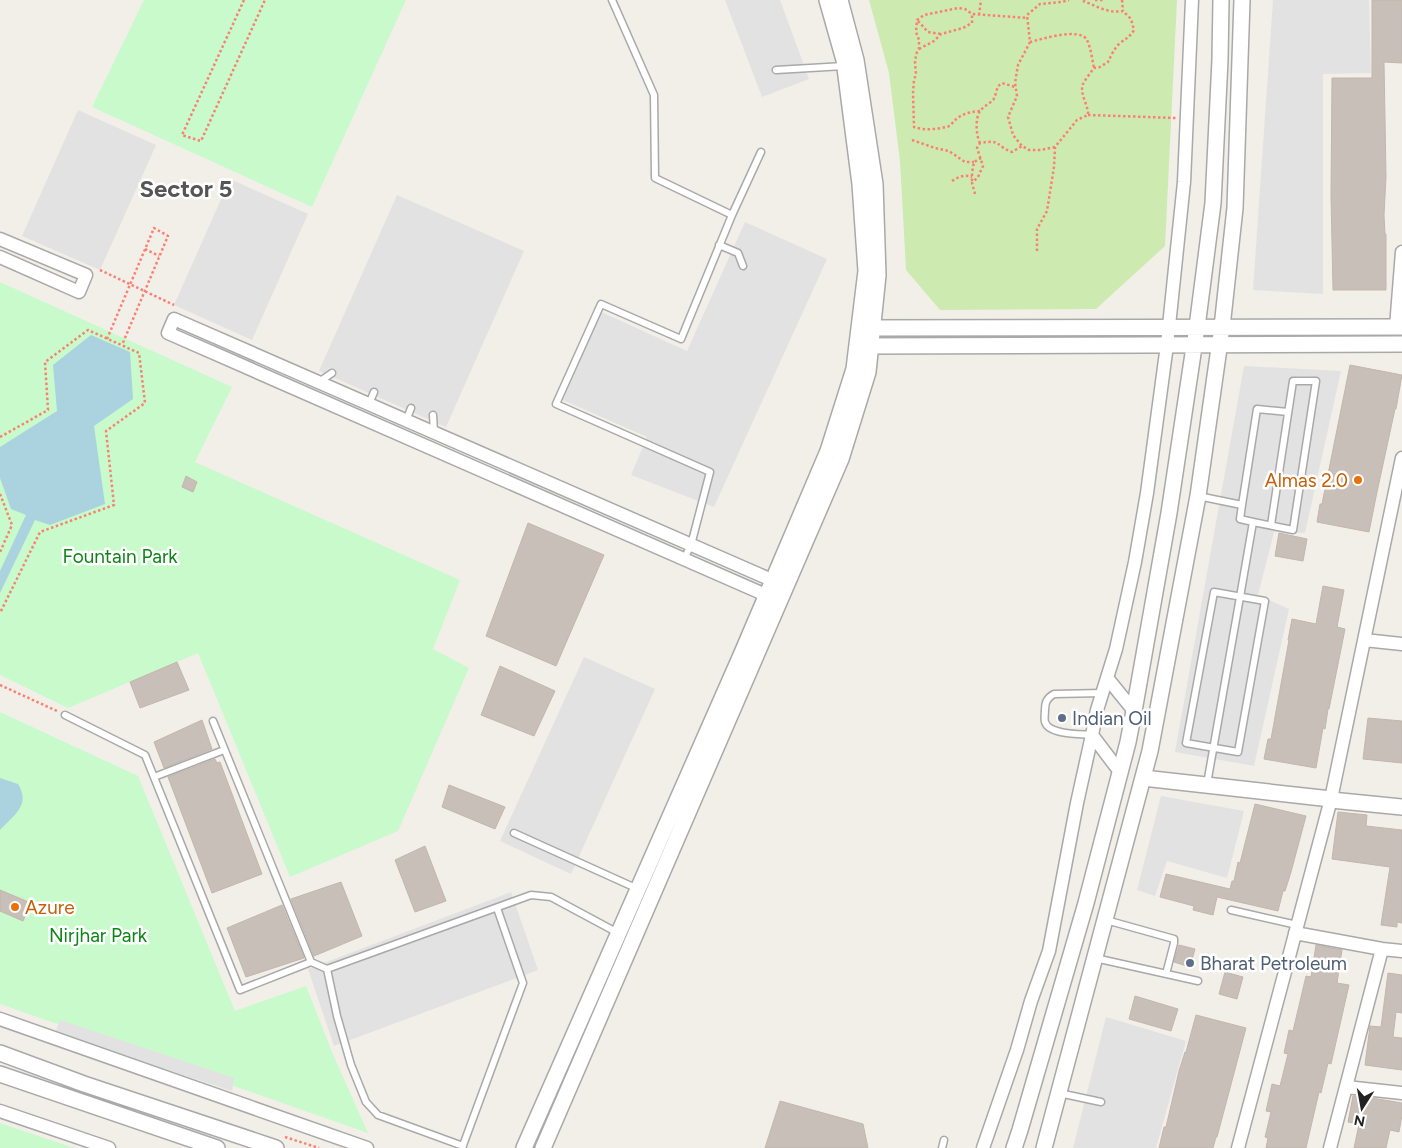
<svg xmlns="http://www.w3.org/2000/svg" width="1402" height="1148" font-family="Figtree,sans-serif">
	<rect width="100%" height="100%" fill="#f2efe9"/>
	<!-- grass -->
	<path fill="#cdebb0" d="M 869,0 L 1177,0 L 1165,246 L 1096,309 L 940,310 L 906,270 L 900,161 L 889,73 Z"/>
	<!-- park -->
	<path fill="#c8facc" d="M 144,0 L 406,0 L 312,207 L 92,107 Z
		M 0,282 L 232,387 L 195,462 L 460,580 L 433,649 L 469,668 L 398,831 L 290,877 L 198,653 L 68,708 L 0,675 Z
		M 0,712 L 138,776 L 235,1011 L 306,986 L 332,1052 L 368,1133 L 0,1004 Z
		M 0,1123 L 74,1148 L 0,1148 Z"/>
	<!-- parking -->
	<path fill="#e2e2e2" d="M 725,0 L 780,0 L 809,79 L 762,97 Z
		M 1273,0 L 1369,0 L 1371,73 L 1323,74 L 1323,294 L 1253,290 Z
		M 78,110 L 156,145 L 100,270 L 22,236 Z
		M 230,179 L 308,214 L 252,340 L 174,305 Z
		M 397,195 L 524,251 L 446,427 L 319,371 Z
		M 745,222 L 827,259 L 714,507 L 631,475 L 647,437 L 563,400 L 601,312 L 687,351 Z
		M 1244,366 L 1341,371 L 1305,533 L 1274,532 L 1258,595 L 1289,609 L 1254,766 L 1175,752 Z
		M 584,657 L 655,689 L 571,874 L 500,841 Z
		M 1161,796 L 1244,811 L 1227,878 L 1167,861 L 1155,896 L 1137,890 Z
		M 511,892 L 538,970 L 334,1046 L 308,969 Z
		M 1106,1017 L 1186,1041 L 1156,1148 L 1073,1148 Z
		M 60,1020 L 234,1078 L 232,1091 L 55,1033 Z"/>
	<!-- water -->
	<path fill="#aad3df" d="M 91,335 L 130,352 L 133,399 L 94,426 L 105,504 L 50,525 L 35,520 L 0,593 L 0,571 L 26,515 L 11,509 L 0,478 L 0,447 L 57,411 L 53,365 Z
		M 0,778 L 18,784 C 31,805 14,815 0,830 Z"/>
	<!-- building -->
	<path fill="#c7bfb8" stroke="#c4b6ab" d="M 1372,0 L 1402,0 L 1402,63 L 1384,62 L 1386,176 L 1384,215 L 1385,234 L 1386,234 L 1386,290 L 1333,290 L 1331,196 L 1332,78 L 1372,78 Z
		M 1350,365 L 1402,375 L 1396,409 L 1395,409 L 1377,492 L 1369,532 L 1317,522 L 1320,504 L 1322,504 Z
		M 186,476 L 197,482 L 193,492 L 182,487 Z
		M 528,523 L 604,555 L 556,666 L 486,636 Z
		M 1279,533 L 1307,539 L 1303,561 L 1275,556 Z
		M 1323,586 L 1344,590 L 1337,627 L 1345,629 L 1329,709 L 1328,709 L 1325,729 L 1323,728 L 1316,768 L 1264,759 L 1268,739 L 1271,739 L 1289,640 L 1288,640 L 1292,619 L 1316,624 Z
		M 177,662 L 189,690 L 140,708 L 130,682 Z
		M 500,666 L 555,691 L 534,736 L 481,715 Z
		M 1368,718 L 1402,721 L 1402,763 L 1363,759 Z
		M 202,720 L 212,749 L 164,768 L 154,742 Z
		M 215,759 L 217,763 L 220,762 L 262,874 L 212,893 L 168,777 Z
		M 449,785 L 505,807 L 495,829 L 442,807 Z
		M 1255,804 L 1306,816 L 1291,872 L 1285,891 L 1283,891 L 1278,911 L 1217,897 L 1213,915 L 1193,910 L 1194,906 L 1160,897 L 1166,874 L 1230,889 L 1232,881 L 1234,881 L 1238,862 L 1240,863 Z
		M 1338,812 L 1367,815 L 1366,826 L 1402,830 L 1402,923 L 1397,922 L 1397,927 L 1381,925 L 1390,867 L 1332,859 Z
		M 425,846 L 446,901 L 415,912 L 395,860 Z
		M 341,882 L 362,936 L 314,956 L 291,899 Z
		M 0,890 L 31,903 L 23,921 L 0,911 Z
		M 282,905 L 304,958 L 246,977 L 227,928 Z
		M 1179,945 L 1195,949 L 1190,967 L 1174,962 Z
		M 1316,945 L 1342,950 L 1337,983 L 1349,985 L 1331,1064 L 1328,1063 L 1321,1093 L 1319,1092 L 1306,1148 L 1266,1148 L 1268,1138 L 1265,1137 L 1271,1112 L 1266,1111 L 1272,1084 L 1280,1086 L 1288,1054 L 1284,1053 L 1289,1030 L 1293,1031 L 1306,976 L 1311,977 Z
		M 1225,972 L 1243,977 L 1237,999 L 1219,994 Z
		M 1388,973 L 1402,975 L 1402,1013 L 1396,1012 L 1393,1037 L 1402,1038 L 1402,1070 L 1365,1065 L 1370,1026 L 1381,1027 Z
		M 1135,996 L 1178,1009 L 1171,1031 L 1129,1019 Z
		M 1196,1015 L 1246,1028 L 1217,1137 L 1216,1137 L 1213,1148 L 1159,1148 L 1164,1127 L 1166,1127 L 1179,1071 L 1185,1052 L 1186,1052 Z
		M 1353,1096 L 1378,1099 L 1402,1103 L 1402,1115 L 1399,1132 L 1390,1130 L 1386,1148 L 1354,1148 L 1359,1124 L 1348,1122 Z
		M 780,1101 L 863,1124 L 868,1148 L 765,1148 Z"/>
	<g fill="none" stroke-linecap="round" stroke-linejoin="round">
		<!-- service casing -->
		<g stroke="#a9a9a9" stroke-width="9">
			<path id="service" d="M 612,0 L 654,95 L 655,178 L 732,215 L 681,339 L 601,304 L 556,404 L 710,472 L 691,545 L 684,559
				M 776,70 L 844,66
				M 732,215 L 761,152
				M 719,245 L 738,253 L 743,266
				M 319,382 L 332,373
				M 369,404 L 374,392
				M 433,415 L 434,432
				M 406,421 L 411,408
				M 1198,496 L 1242,505 L 1240,519 L 1253,522 L 1240,597 L 1207,784
				M 1242,505 L 1257,409 L 1288,412
				M 1253,522 L 1293,530 L 1316,381 L 1293,381 L 1271,525
				M 1214,592 L 1265,601 L 1238,752 L 1186,743 Z
				M 65,715 L 145,755 L 240,990 L 311,962 L 327,969 L 531,895 L 551,897 L 618,933
				M 213,721 L 311,962
				M 1092,735 C 1080,734 1049,735 1045,722 C 1044,719 1045,713 1045,710 C 1045,702 1047,698 1054,694 L 1103,693
				M 154,777 L 224,750
				M 514,833 L 638,889
				M 1231,910 L 1297,925
				M 1106,920 L 1174,939 L 1174,943 L 1166,974
				M 1095,958 L 1198,981
				M 327,969 L 337,1016 L 351,1065 L 366,1102 L 378,1115 L 463,1146
				M 1059,1093 L 1101,1102
				M 462,1148 L 523,983 L 497,908
				M 942,1148 L 944,1140"/>
		</g>
		<!-- minor casing -->
		<g stroke="#a9a9a9" stroke-width="15">
			<path id="minor" d="M 0,239 L 86,275 L 79,292 L 0,257
				M 1396,327 L 1402,252
				M 775,599 L 168,333 L 174,319 L 781,584
				M 1364,640 L 1402,644
				M 1108,679 L 1134,711
				M 1092,735 L 1120,772
				M 1295,933 L 1382,949 L 1402,951
				M 0,1019 L 367,1148
				M 1346,1087 L 1402,1093
				M 0,1111 L 109,1148
				M 983,1148 L 1017,1050 L 1031,1001 L 1049,951 L 1077,803 L 1092,735 L 1097,710 L 1116,649 L 1135,562 L 1147,493 L 1167,345 L 1184,182 L 1192,0
				M 1238,1148 L 1331,799 L 1402,458
				M 1330,1148 L 1382,949"/>
		</g>
		<!-- tertiary casing -->
		<g stroke="#a9a9a9" stroke-width="18">
			<path id="tertiary" d="M 863,328 L 1402,327
				M 863,346 L 1402,344
				M 1143,778 L 1331,799 L 1331,800 L 1402,807
				M 0,1053 L 84,1084 L 276,1148
				M 0,1074 L 217,1148
				M 524,1148 L 742,653 L 828,451 L 854,369 L 866,271 L 860,184 L 844,60 L 827,0
				M 543,1148 L 841,459 L 868,372 L 878,275 L 875,184 L 856,60 L 840,0
				M 1014,1148 L 1020,1130 L 1086,903 L 1128,742 L 1134,711 L 1169,513 L 1197,327 L 1213,203 L 1220,60 L 1221,0
				M 1044,1148 L 1150,751 L 1198,496 L 1222,327 L 1235,208 L 1242,0"/>
		</g>
		<!-- path -->
		<path stroke="#fa8072" stroke-width="2.5" stroke-dasharray="2.5 2.5" stroke-linecap="butt" d="M 244,0 L 182,135 L 201,141 L 265,0
			M 1095,0 L 1105,0
			M 1122,0 L 1123,11
			M 979,15 L 981,0
			M 918,21 L 928,32 L 941,34
			M 1030,42 C 1042,39 1080,27 1087,40 C 1091,48 1092,59 1094,68
			M 919,49 L 934,41 L 941,34 L 963,28 L 972,23 L 972,14
			M 980,111 C 967,112 958,115 950,126 C 939,129 925,131 914,127 L 913,93 L 914,80 L 916,74 L 915,63 L 916,54 L 919,49 L 919,40 L 916,32 L 917,20 L 924,15 L 958,8 L 965,9 L 972,14 L 1028,18
			M 1088,115 L 1176,118
			M 912,140 L 935,148 L 949,151 L 965,162 L 974,162
			M 980,143 C 976,135 975,119 980,111 C 983,107 989,104 993,100 C 997,95 995,87 1002,83 L 1015,87
			M 1055,147 L 1041,150 L 1029,150 L 1022,146 L 1013,135 L 1008,117 L 1017,96 L 1015,83 L 1018,65 L 1030,42 L 1027,15 L 1040,4 L 1062,2 L 1069,0
			M 952,181 C 958,177 965,174 972,177
			M 972,181 L 972,173 L 974,162 L 981,158
			M 975,194 L 972,183 L 978,177 L 983,166 L 977,148 L 980,143 C 1002,139 995,146 1012,152 L 1022,146
			M 145,249 L 159,256
			M 1037,251 L 1037,229 L 1047,211 L 1054,167 L 1055,147 L 1077,120 L 1088,115 C 1089,106 1079,94 1083,84 C 1085,80 1091,72 1094,68 L 1100,67 L 1108,62 C 1111,56 1114,49 1119,44 C 1125,39 1130,37 1134,30 L 1131,19 L 1123,11 C 1108,14 1094,5 1081,0
			M 100,270 L 174,305
			M 107,339 L 154,228 L 168,236 L 122,345
			M 0,437 L 48,410 L 45,362 L 88,330 L 139,353 L 145,403 L 106,431 L 114,505 L 40,532 L 0,613
			M 0,494 L 12,525 L 0,552
			M 0,685 L 57,711
			M 285,1137 L 319,1148"/>
		<!-- service -->
		<use href="#service" stroke="#fff" stroke-width="6"/>
		<!-- minor -->
		<use href="#minor" stroke="#fff" stroke-width="12"/>
		<!-- tertiary -->
		<use href="#tertiary" stroke="#fff" stroke-width="15"/>
	</g>
	<!-- markers -->
	<g fill="#e8710a" stroke="#fff" stroke-width="2">
		<circle cx="1358" cy="480" r="5"/>
		<circle cx="15" cy="907" r="5"/>
	</g>
	<g fill="#5c6f8a" stroke="#fff" stroke-width="2">
		<circle cx="1062" cy="718" r="5"/>
		<circle cx="1190" cy="963" r="5"/>
	</g>
	<g text-anchor="middle" stroke-width="5" stroke-linejoin="round" paint-order="stroke">
		<!-- food labels -->
		<g font-size="19" fill="#c56008" stroke="#fff" text-anchor="end">
			<text x="1348" y="487">Almas 2.0</text>
			<text x="25" y="914" text-anchor="start">Azure</text>
		</g>
		<!-- park labels -->
		<g font-size="19" fill="#0c8416" stroke="#fff">
			<text x="120" y="563">Fountain Park</text>
			<text x="98" y="942">Nirjhar Park</text>
		</g>
		<!-- service labels -->
		<g font-size="19" fill="#4e5e75" stroke="#fff" text-anchor="start">
			<text x="1072" y="725">Indian Oil</text>
			<text x="1200" y="970">Bharat Petroleum</text>
		</g>
		<!-- district labels -->
		<g font-size="24" font-weight="bold" fill="#555" stroke="#fff">
			<text x="186" y="197">Sector 5</text>
		</g>
	</g>
	<!-- north arrow -->
	<g transform="translate(1362 1108) rotate(191)" stroke="#ffffff" stroke-width="4" paint-order="stroke">
	<path d="M0-4L9 19L0 12L-9 19Z" fill="#222222"/>
	<text y="-8" font-size="14" font-weight="bold" text-anchor="middle" fill="#222222">N</text>
	</g>
</svg>
